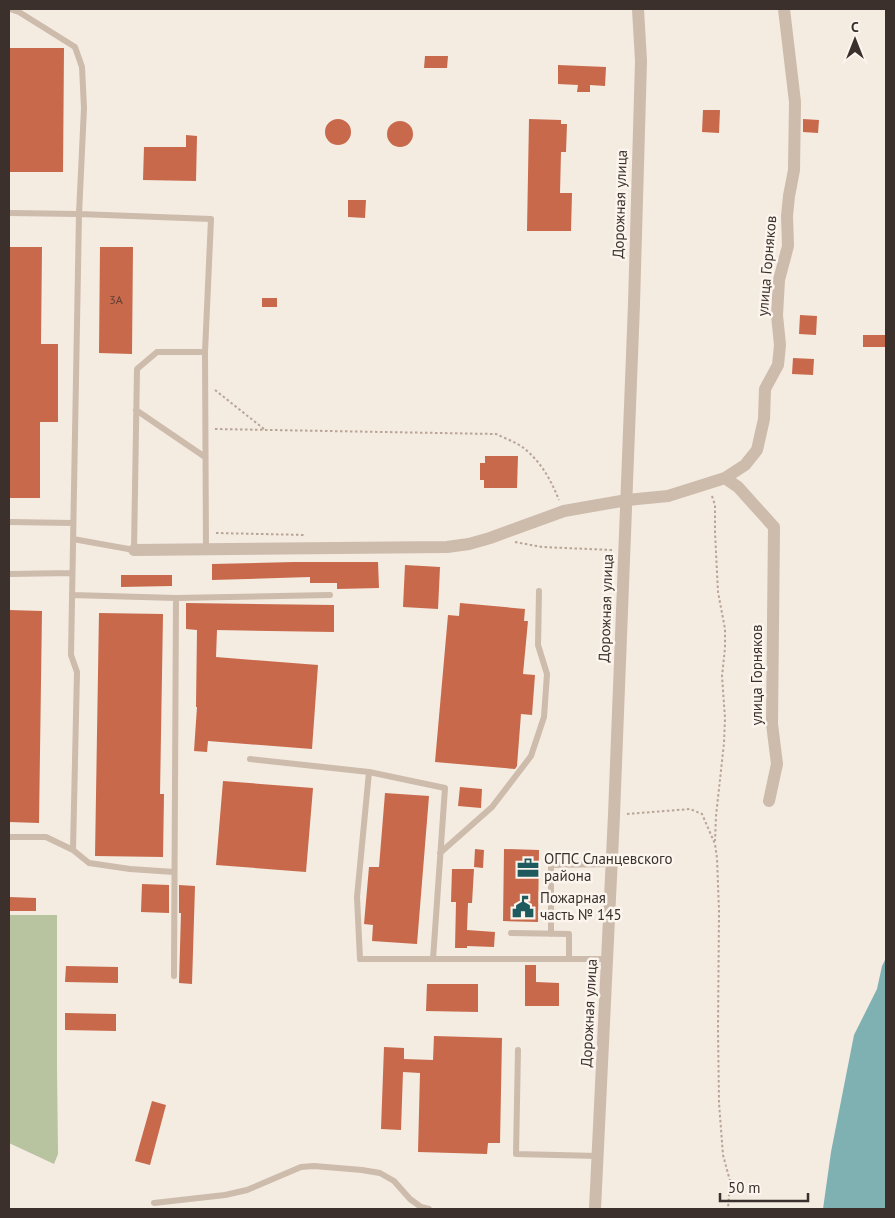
<svg xmlns="http://www.w3.org/2000/svg" width="895" height="1218" font-family="'PT Sans',sans-serif">
	<rect width="100%" height="100%" fill="#f4ebe1"/>
	<!-- green -->
	<path fill="#b8c4a0" d="M 9,915 L 57,915 L 57,1068 L 58,1154 L 54,1164 L 9,1143 Z"/>
	<!-- water -->
	<path fill="#7fb0b2" d="M 886,958 L 886,1209 L 823,1209 L 831,1152 L 854,1035 L 877,989 L 882,966 Z"/>
	<!-- building -->
	<path fill="#c8694b" d="M 9,48 L 64,48 L 63,172 L 9,172 Z
		M 425,56 L 448,56 L 447,68 L 424,68 Z
		M 558,65 L 606,67 L 605,86 L 590,85 L 590,92 L 577,92 L 578,85 L 558,84 Z
		M 703,110 L 720,110 L 719,133 L 702,132 Z
		M 529,119 L 561,120 L 561,124 L 567,124 L 566,152 L 561,152 L 560,193 L 572,193 L 571,231 L 527,231 Z
		M 803,119 L 819,120 L 818,133 L 803,132 Z
		M325 132a13 13 0 1 1 26 0a13 13 0 1 1-26 0Z
		M387 134a13 13 0 1 1 26 0a13 13 0 1 1-26 0Z
		M 186,135 L 197,136 L 196,181 L 143,180 L 144,147 L 186,147 Z
		M 348,200 L 366,200 L 365,218 L 348,217 Z
		M 9,247 L 42,247 L 41,344 L 58,344 L 58,422 L 40,422 L 40,498 L 9,498 Z
		M 100,247 L 133,247 L 132,354 L 99,353 Z
		M 262,298 L 277,298 L 277,307 L 262,307 Z
		M 800,315 L 817,316 L 816,335 L 799,334 Z
		M 863,335 L 886,335 L 886,347 L 863,347 Z
		M 793,358 L 814,359 L 813,375 L 792,374 Z
		M 485,456 L 518,456 L 517,488 L 484,488 L 484,480 L 480,480 L 480,463 L 485,463 Z
		M 294,562 L 378,562 L 379,588 L 337,589 L 337,583 L 310,583 L 310,577 L 212,580 L 212,564 Z
		M 405,565 L 440,567 L 438,609 L 403,607 Z
		M 121,575 L 172,575 L 172,586 L 121,587 Z
		M 186,603 L 334,605 L 334,632 L 217,630 L 216,657 L 318,665 L 312,749 L 208,741 L 207,752 L 194,751 L 197,707 L 196,707 L 197,630 L 186,629 Z
		M 460,603 L 525,609 L 524,621 L 528,621 L 523,674 L 535,675 L 532,715 L 521,714 L 517,766 L 515,769 L 435,762 L 448,615 L 459,616 Z
		M 9,610 L 42,611 L 39,823 L 9,822 Z
		M 99,613 L 163,614 L 160,794 L 164,794 L 163,857 L 95,856 Z
		M 223,781 L 313,788 L 306,872 L 216,865 Z
		M 460,787 L 482,789 L 481,808 L 458,806 Z
		M 385,793 L 429,796 L 417,944 L 372,941 L 373,925 L 364,924 L 369,867 L 379,867 Z
		M 475,849 L 484,850 L 483,868 L 474,867 Z
		M 504,849 L 539,850 L 538,922 L 503,921 Z
		M 452,869 L 474,869 L 472,903 L 468,903 L 467,930 L 495,932 L 494,947 L 467,946 L 467,948 L 455,948 L 456,902 L 451,902 Z
		M 142,884 L 169,885 L 169,913 L 141,912 Z
		M 179,885 L 195,886 L 192,984 L 179,983 L 181,913 L 179,913 Z
		M 9,897 L 36,898 L 36,911 L 9,911 Z
		M 525,965 L 536,965 L 536,982 L 559,983 L 559,1006 L 525,1006 Z
		M 66,966 L 118,967 L 118,983 L 65,982 Z
		M 427,984 L 478,984 L 478,1012 L 426,1011 Z
		M 65,1013 L 116,1014 L 116,1031 L 65,1030 Z
		M 434,1036 L 502,1038 L 500,1143 L 488,1143 L 487,1154 L 418,1152 L 420,1073 L 403,1072 L 401,1130 L 381,1129 L 384,1047 L 404,1048 L 404,1059 L 433,1060 Z
		M 152,1101 L 166,1105 L 150,1165 L 135,1161 Z"/>
	<g fill="none" stroke-linecap="round" stroke-linejoin="round">
		<!-- path -->
		<path stroke="#b9a596" stroke-width="2" stroke-dasharray="2.5 2.5" stroke-linecap="butt" d="M 215,390 L 264,429
			M 215,429 L 496,434 C 504,438 513,441 521,446 C 540,460 550,478 559,500
			M 712,496 L 715,505 L 715,532 L 718,592 L 725,629 L 725,648 L 722,676 L 725,718 L 724,743 L 716,816 L 715,841
			M 216,533 L 306,535
			M 515,542 L 542,547 L 612,550
			M 627,814 L 690,809 L 702,814 L 715,844 L 717,858 L 719,911 L 718,1029 L 719,1103 L 723,1155 L 730,1181 L 728,1209"/>
		<!-- service -->
		<path stroke="#cdbbac" stroke-width="6" d="M 10,9 L 19,12 L 75,47 L 82,67 L 84,108 L 79,214 L 71,655 L 77,672 L 73,850
			M 9,213 L 79,214 L 211,219 L 205,352 L 206,550
			M 136,410 L 205,457
			M 9,522 L 73,523
			M 73,539 L 134,550 L 137,369 L 157,352 L 205,352
			M 9,574 L 72,573
			M 72,595 L 176,598 L 330,595
			M 250,759 L 369,772 L 445,788 L 433,959
			M 369,772 L 357,897 L 360,959 L 608,959
			M 9,837 L 46,837 L 73,850 L 89,863 L 130,869 L 174,872
			M 440,853 L 492,807 L 531,756 L 544,717 L 547,674 L 538,645 L 539,591
			M 511,933 L 569,934 L 569,959
			M 551,934 L 551,865 L 612,864
			M 174,976 L 176,598
			M 518,1050 L 516,1154 L 598,1156
			M 154,1203 L 225,1195 L 247,1190 L 301,1167 L 314,1166 L 362,1170 L 380,1173 L 394,1181 L 410,1199 L 421,1207 L 429,1209"/>
		<!-- minor -->
		<path stroke="#cdbbac" stroke-width="12" d="M 725,478 L 738,487 L 774,527 L 772,724 L 777,764 L 769,801
			M 134,550 L 447,547 L 469,544 L 490,538 L 564,511 L 627,500 L 668,496 L 725,478 L 745,465 L 757,450 L 764,419 L 765,389 L 778,365 L 780,345 L 777,315 L 779,280 L 788,246 L 787,216 L 789,196 L 794,170 L 795,102 L 784,9"/>
		<!-- tertiary -->
		<path stroke="#cdbbac" stroke-width="12" d="M 595,1209 L 614,815 L 634,304 L 641,61 L 638,9"/>
	</g>
	<!-- icons -->
	<defs>
		<g id="office-bare" transform="scale(1.725)"><path d="M-6-3h4V-5.5h4V-3h4V5H-6ZM-1-4.5V-3h2v-1.5ZM-6 0V1H6V0Z" fill="#1f5a5e" stroke="#fbf5ee" stroke-width="2.5" paint-order="stroke"/></g>
		<g id="civic-bare" transform="scale(1.725)"><path d="M-.6-6.5H3V-4.5H.6V-3L4-1V1h2V6H-6V1h2V-1L-.6-3ZM-1.2 2.5V6h2.4V2.5Z" fill="#1f5a5e" stroke="#fbf5ee" stroke-width="2.5" paint-order="stroke"/></g>
	</defs>
	<g fill-rule="evenodd">
		<use href="#office-bare" x="528" y="868"/>
		<use href="#civic-bare" x="523" y="907"/>
	</g>
	<g text-anchor="middle" stroke-width="5" stroke-linejoin="round" paint-order="stroke">
		<!-- number labels -->
		<g font-size="12" fill="#5e3e33">
			<text x="116" y="304">3А</text>
		</g>
		<!-- street labels -->
		<g font-size="15" fill="#3b302b" stroke="#fbf5ee">
			<text transform="translate(620 204) rotate(-88)" y="5">Дорожная улица</text>
			<text transform="translate(767 266) rotate(-85)" y="5">улица Горняков</text>
			<text transform="translate(606 608) rotate(-88)" y="5">Дорожная улица</text>
			<text transform="translate(757 675) rotate(-90)" y="5">улица Горняков</text>
			<text transform="translate(589 1013) rotate(-87)" y="5">Дорожная улица</text>
		</g>
		<!-- poi labels -->
		<g font-size="15" fill="#3b302b" stroke="#fbf5ee" text-anchor="start">
			<text x="544" y="864">ОГПС Сланцевского<tspan x="544" dy="17">района</tspan></text>
			<text x="540" y="903">Пожарная<tspan x="540" dy="17">часть № 145</tspan></text>
		</g>
	</g>
	<!-- border -->
	<rect width="895" height="1218" fill="none" stroke="#3b302b" stroke-width="20"/>
	<!-- north arrow -->
	<g transform="translate(855 40)" stroke="#fbf5ee" stroke-width="4" paint-order="stroke">
	<path d="M0-4L9 19L0 12L-9 19Z" fill="#3b302b"/>
	<text y="-8" font-size="14" font-weight="bold" text-anchor="middle" fill="#3b302b">С</text>
	</g>
	<!-- scale -->
	<path d="M720 1193v8h88v-8" fill="none" stroke="#3b302b" stroke-width="2.5"/>
	<text x="728" y="1193" font-size="15" fill="#3b302b" stroke="#fbf5ee" stroke-width="4" paint-order="stroke">50 m</text>
</svg>
